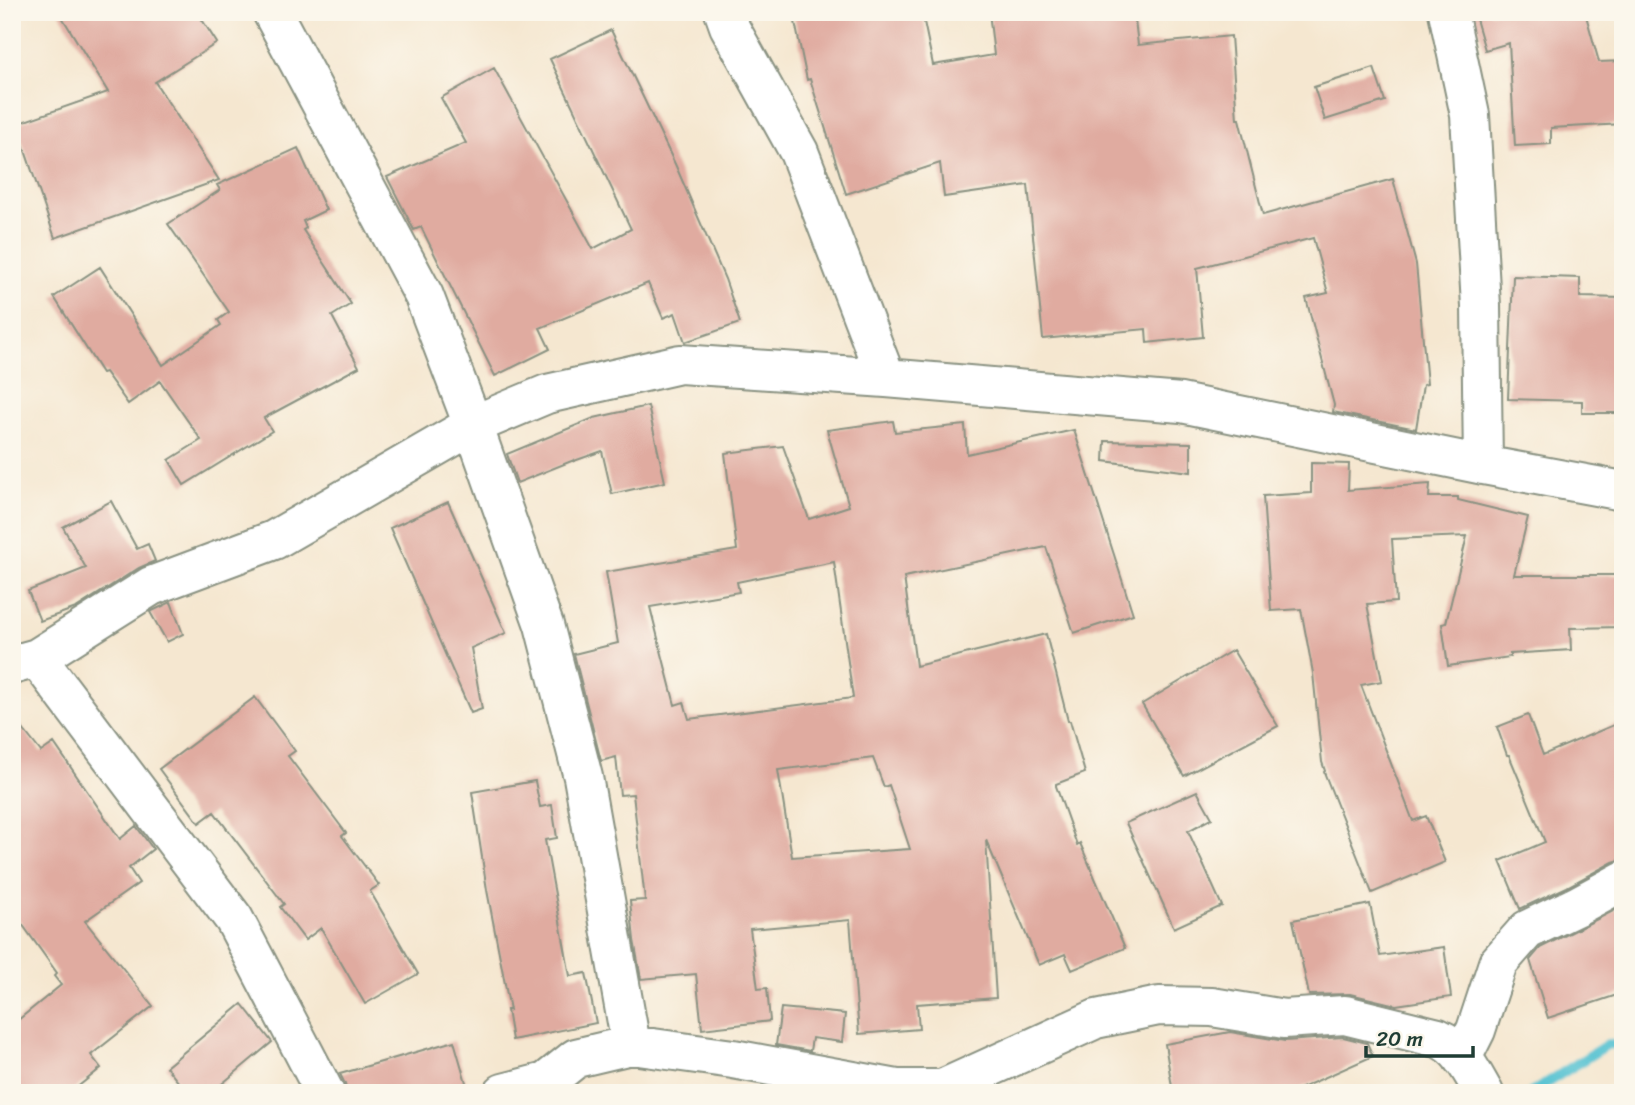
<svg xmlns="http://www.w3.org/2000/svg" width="1635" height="1105" font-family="Sriracha,sans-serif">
	<rect width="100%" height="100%" fill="#fbf7ec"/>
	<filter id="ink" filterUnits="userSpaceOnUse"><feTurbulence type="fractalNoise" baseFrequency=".0143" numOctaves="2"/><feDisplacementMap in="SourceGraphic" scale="14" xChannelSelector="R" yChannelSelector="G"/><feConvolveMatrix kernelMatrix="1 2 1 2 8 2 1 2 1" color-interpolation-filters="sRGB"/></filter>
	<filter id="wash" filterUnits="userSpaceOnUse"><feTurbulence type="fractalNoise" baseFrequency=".00686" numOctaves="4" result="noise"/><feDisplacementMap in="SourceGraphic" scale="28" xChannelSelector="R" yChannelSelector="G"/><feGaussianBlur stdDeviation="1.57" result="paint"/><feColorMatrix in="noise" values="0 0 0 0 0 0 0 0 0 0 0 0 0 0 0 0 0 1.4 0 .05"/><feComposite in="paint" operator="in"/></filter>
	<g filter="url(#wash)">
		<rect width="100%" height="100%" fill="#f5e7d0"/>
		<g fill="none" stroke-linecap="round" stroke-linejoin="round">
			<!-- stream -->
			<path stroke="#57c2d2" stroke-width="10" d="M 1531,1093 L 1608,1044 L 1623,1045"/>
		</g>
		<g id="blocks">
			<!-- building -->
			<path fill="#e0aba0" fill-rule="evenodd" d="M 59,12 L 197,12 L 217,43 L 155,82 L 219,180 L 55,238 L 16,124 L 108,92 Z
				M 793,12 L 922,12 L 933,65 L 994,55 L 989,12 L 1134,12 L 1138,45 L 1231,36 L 1237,119 L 1239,119 L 1263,215 L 1393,179 L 1416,264 L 1427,384 L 1423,385 L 1416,429 L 1333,412 L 1334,405 L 1306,298 L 1328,293 L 1313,238 L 1197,268 L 1203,337 L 1147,343 L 1146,329 L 1043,339 L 1028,185 L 944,197 L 940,163 L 846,194 L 810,79 L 807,80 Z
				M 1474,12 L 1585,12 L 1599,62 L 1623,61 L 1623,124 L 1551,128 L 1551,144 L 1515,146 L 1509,43 L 1485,50 Z
				M 611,30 L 675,164 L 725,279 L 740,323 L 685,342 L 675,313 L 663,318 L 648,283 L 540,328 L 550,349 L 495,376 L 421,227 L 414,230 L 387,177 L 466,143 L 441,98 L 494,68 L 593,249 L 631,229 L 550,59 Z
				M 1374,68 L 1385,101 L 1325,120 L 1314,87 Z
				M 298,148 L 326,210 L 303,221 L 306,228 L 303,230 L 351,304 L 332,316 L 359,367 L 264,418 L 272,431 L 184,485 L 169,460 L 201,440 L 160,381 L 128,404 L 105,372 L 102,373 L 54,297 L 100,267 L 163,365 L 221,325 L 218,320 L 229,312 L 168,224 L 220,190 L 217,185 Z
				M 1513,276 L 1580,278 L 1580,297 L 1623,298 L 1623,413 L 1582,413 L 1582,401 L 1508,399 Z
				M 648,406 L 665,482 L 612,494 L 602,451 L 574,461 L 574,460 L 517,483 L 507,454 L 594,418 Z
				M 893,421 L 895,432 L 965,425 L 967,454 L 1074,430 L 1133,614 L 1074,633 L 1046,547 L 904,577 L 916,666 L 1046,634 L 1068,721 L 1070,721 L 1085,773 L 1056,784 L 1056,786 L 1077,845 L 1080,843 L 1125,948 L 1072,970 L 1065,954 L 1039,965 L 986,840 L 996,998 L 917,1004 L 919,1029 L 859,1034 L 850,920 L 750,929 L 758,989 L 767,988 L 770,1021 L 702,1029 L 696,974 L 641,979 L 634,940 L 630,901 L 645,900 L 633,794 L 620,795 L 616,757 L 601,761 L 574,654 L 618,643 L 606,572 L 737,550 L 725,453 L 783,446 L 809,519 L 849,506 L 827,430 ZM 834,562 L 853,698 L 689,719 L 684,702 L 675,705 L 650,607 L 739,592 L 737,582 ZM 873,758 L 884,787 L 889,785 L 910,849 L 792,857 L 778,770 Z
				M 1105,441 L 1191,443 L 1191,472 L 1104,461 Z
				M 1311,463 L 1349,464 L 1348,490 L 1430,484 L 1429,497 L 1458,497 L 1458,500 L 1528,517 L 1514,575 L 1623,575 L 1623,627 L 1570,628 L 1571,650 L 1510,654 L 1510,657 L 1448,666 L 1442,624 L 1446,623 L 1467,536 L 1392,539 L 1396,602 L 1367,604 L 1382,681 L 1361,685 L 1413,821 L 1426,816 L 1445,862 L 1372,893 L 1324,772 L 1325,771 L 1322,762 L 1313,673 L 1301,609 L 1271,611 L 1263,496 L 1311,493 Z
				M 111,501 L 137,549 L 148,544 L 155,561 L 139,568 L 76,608 L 40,621 L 28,591 L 86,568 L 63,527 Z
				M 448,502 L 506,633 L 471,648 L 482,709 L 471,713 L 390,528 Z
				M 171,602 L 183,634 L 167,642 L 150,612 Z
				M 1233,650 L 1278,726 L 1184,776 L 1142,704 Z
				M 255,697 L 295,751 L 288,756 L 346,833 L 342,836 L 379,885 L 370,891 L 418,974 L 365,1004 L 321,928 L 305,940 L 280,907 L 284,904 L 214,812 L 199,823 L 159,769 Z
				M 12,715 L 41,752 L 54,743 L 120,839 L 136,826 L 153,849 L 129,868 L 139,883 L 85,921 L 153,1006 L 91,1055 L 101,1068 L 70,1093 L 12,1093 L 12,1025 L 61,985 L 54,976 L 57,973 L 12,910 Z
				M 1528,715 L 1543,755 L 1623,721 L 1623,859 L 1613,862 L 1567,887 L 1520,909 L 1500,861 L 1545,842 L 1509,755 L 1507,755 L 1497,727 Z
				M 535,781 L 540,807 L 552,805 L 557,838 L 545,840 L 570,976 L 586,973 L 596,1023 L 512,1040 L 507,1010 L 510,1010 L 487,890 L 472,792 Z
				M 1197,791 L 1212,818 L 1188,831 L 1222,906 L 1174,928 L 1126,823 Z
				M 1370,904 L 1380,956 L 1444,947 L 1451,997 L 1396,1005 L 1350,994 L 1309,995 L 1293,920 Z
				M 1623,906 L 1623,993 L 1548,1018 L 1530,960 L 1540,948 Z
				M 242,1004 L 272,1042 L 211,1093 L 187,1093 L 166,1067 Z
				M 781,1008 L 845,1014 L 842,1042 L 812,1038 L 810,1051 L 776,1045 Z
				M 1230,1032 L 1285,1041 L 1343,1037 L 1367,1043 L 1373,1056 L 1290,1093 L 1173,1093 L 1165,1044 Z
				M 454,1041 L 469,1093 L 347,1093 L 345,1084 L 340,1074 Z"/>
		</g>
	</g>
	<g filter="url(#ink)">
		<use href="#blocks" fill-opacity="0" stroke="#8a9282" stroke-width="2"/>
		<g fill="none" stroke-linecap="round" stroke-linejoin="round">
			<!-- minor casing -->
			<g stroke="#8a9282" stroke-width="42">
				<path id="minor" d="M 272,12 L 424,296 L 473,425 L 544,625 L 583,777 L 631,1045
					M 724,12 L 729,26 L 799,152 L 886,378
					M 1448,12 L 1470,115 L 1481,306 L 1483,465
					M 37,658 L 234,919 L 325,1093
					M 12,665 L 37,658 L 151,586 L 274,540 L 473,425 L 547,394 L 680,364 L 886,378 L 1181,403 L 1483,465 L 1623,491
					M 1462,1058 L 1476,1030 L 1498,963 L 1527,930 L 1577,906 L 1623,881
					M 503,1093 L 546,1082 L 576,1058 L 631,1045 L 733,1059 L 897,1089 L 942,1089 L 1096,1019 L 1159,1006 L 1212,1007 L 1284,1019 L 1345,1015 L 1438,1038 C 1461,1048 1472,1072 1484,1093"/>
			</g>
			<!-- minor -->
			<use href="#minor" stroke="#fff" stroke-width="38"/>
		</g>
	</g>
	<!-- margin -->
	<rect width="1635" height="1105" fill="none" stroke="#fbf7ec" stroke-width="42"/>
	<!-- scale -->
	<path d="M1366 1046v10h107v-10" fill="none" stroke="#1f3d34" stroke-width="3.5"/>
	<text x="1376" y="1046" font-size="21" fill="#1f3d34" stroke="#fbf7ec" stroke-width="5" paint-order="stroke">20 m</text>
</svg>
